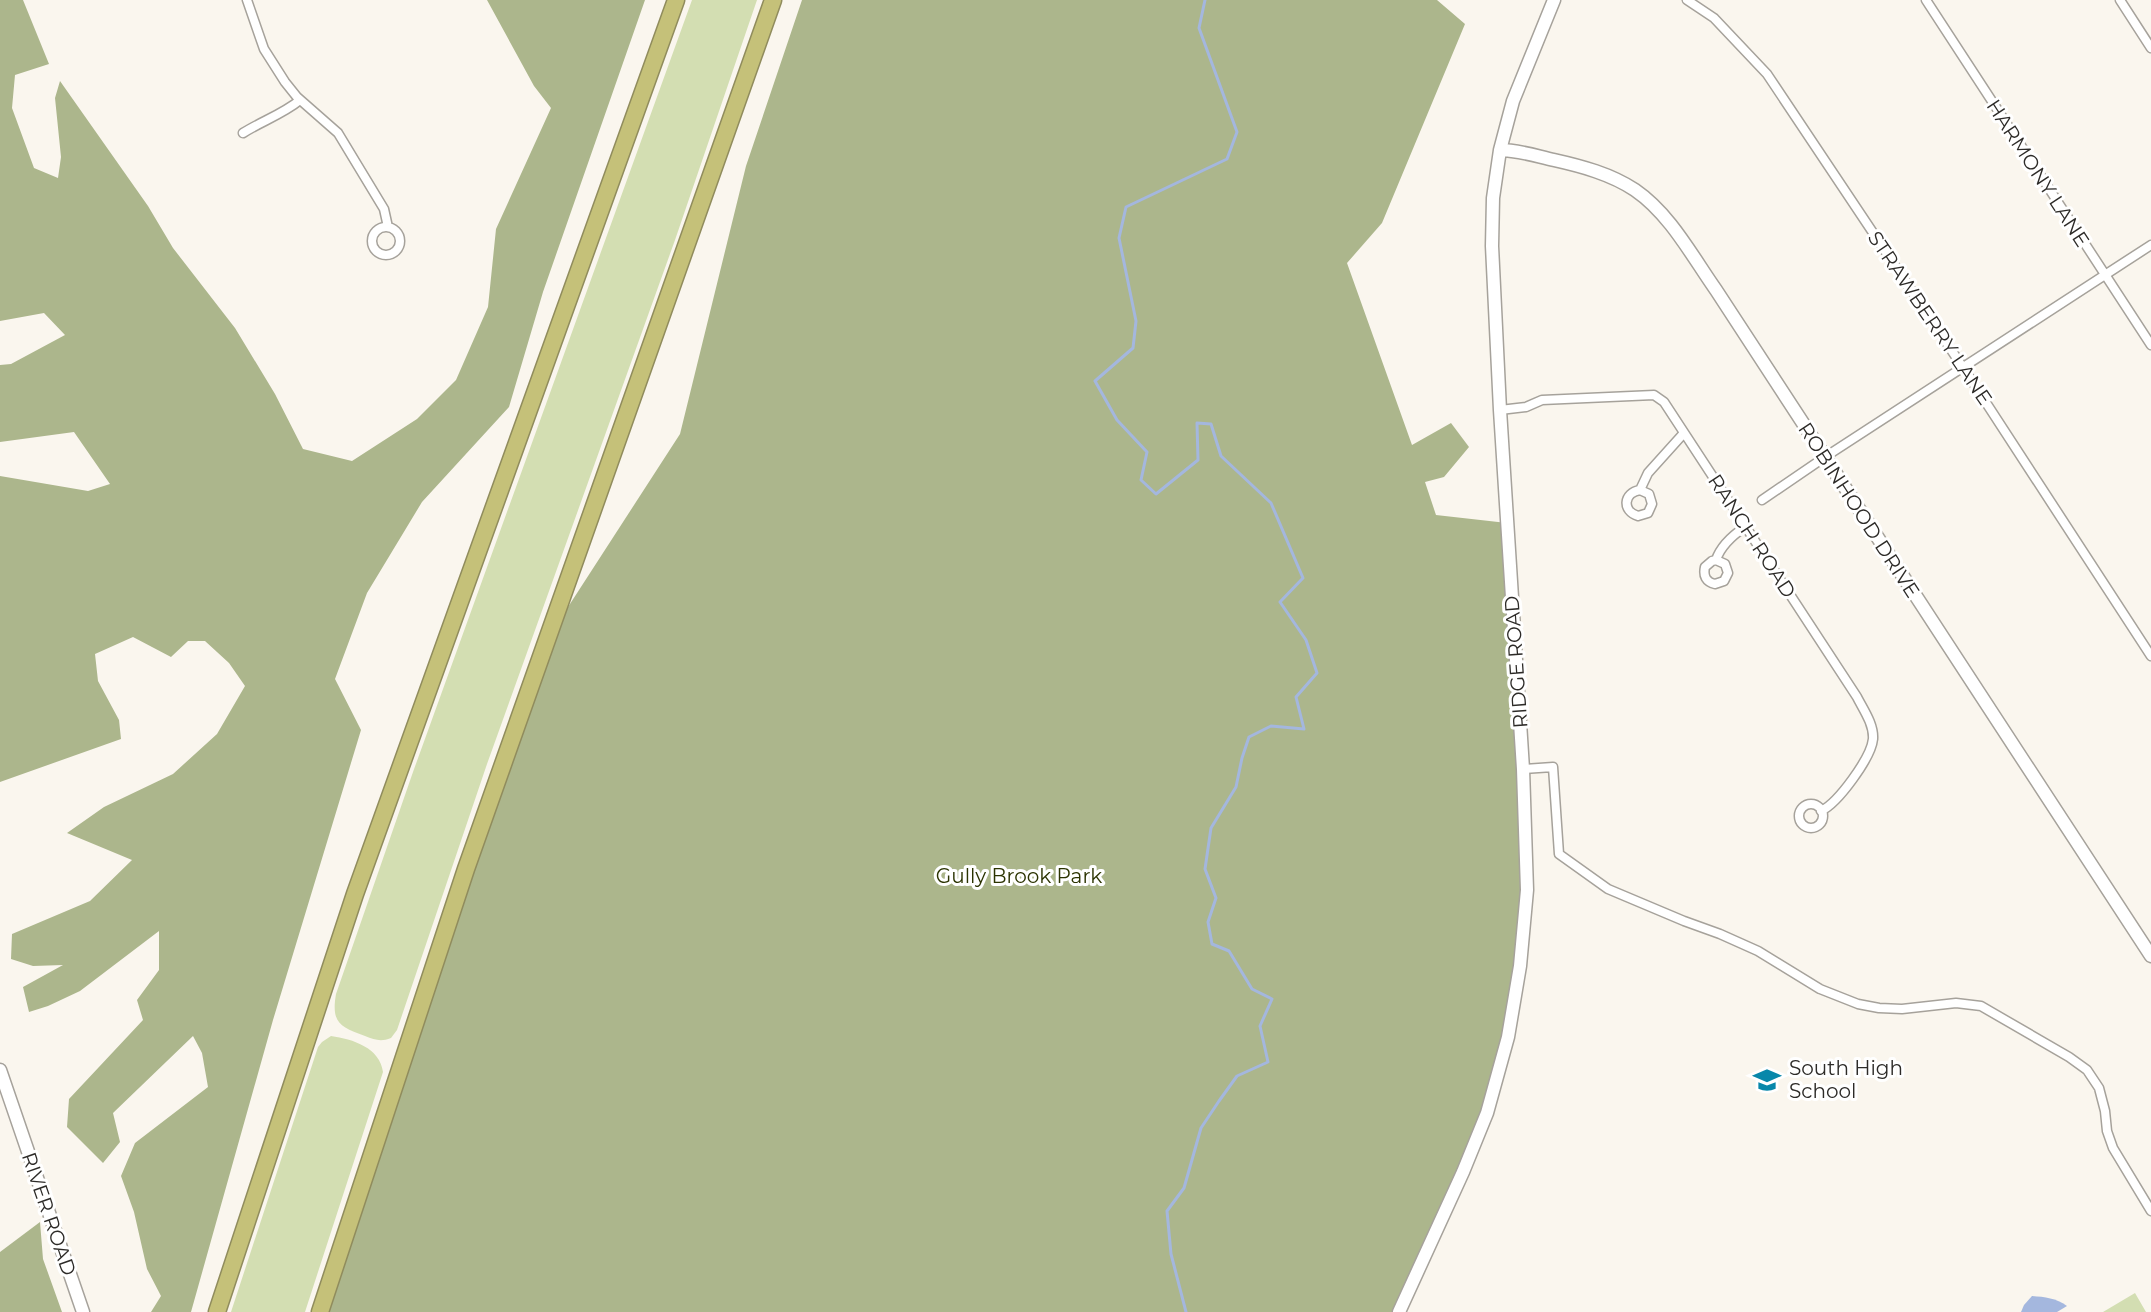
<svg xmlns="http://www.w3.org/2000/svg" width="2151" height="1312" font-family="Montserrat,sans-serif">
	<rect width="100%" height="100%" fill="#faf6ee"/>
	<!-- green -->
	<path fill="#d3deb2" d="M 692,0 L 757,0 L 675,240 L 487,764 L 397,1030 L 391,1038 C 381,1042 375,1040 365,1036 C 340,1027 331,1023 336,994 L 413,772 Z
		M 331,1036 C 353,1039 380,1048 383,1072 L 305,1312 L 231,1312 L 318,1047 L 322,1042 Z
		M 2135,1293 L 2146,1312 L 2103,1312 Z"/>
	<!-- forest -->
	<path fill="#acb68c" d="M 0,0 L 23,0 L 49,64 L 15,75 L 12,108 L 34,168 L 58,178 L 61,157 L 55,98 L 60,81 L 148,206 L 173,248 L 235,328 L 275,394 L 303,449 L 352,461 L 417,419 L 456,380 L 488,307 L 496,229 L 551,108 L 534,86 L 487,0 L 645,0 L 543,292 L 509,407 L 422,502 L 367,593 L 335,679 L 361,730 L 273,1020 L 191,1312 L 151,1312 L 161,1296 L 147,1269 L 134,1212 L 121,1176 L 135,1143 L 208,1087 L 202,1053 L 193,1036 L 113,1113 L 120,1142 L 103,1163 L 67,1127 L 69,1099 L 143,1020 L 137,1000 L 159,970 L 159,931 L 80,991 L 48,1006 L 29,1012 L 23,987 L 63,965 L 33,966 L 11,959 L 12,934 L 90,901 L 132,860 L 67,833 L 104,807 L 173,774 L 217,734 L 245,686 L 229,663 L 205,641 L 188,641 L 171,657 L 133,637 L 95,654 L 98,681 L 119,720 L 121,739 L 0,782 L 0,476 L 88,491 L 110,484 L 74,432 L 0,442 L 0,365 L 11,364 L 65,335 L 44,313 L 0,321 Z
		M 802,0 L 1437,0 L 1465,24 L 1382,223 L 1347,263 L 1412,445 L 1451,423 L 1469,447 L 1444,477 L 1425,482 L 1436,515 L 1507,523 L 1525,920 L 1487,1113 L 1399,1312 L 320,1312 L 546,641 L 680,434 L 746,166 Z
		M 40,1222 L 43,1259 L 62,1312 L 0,1312 L 0,1252 Z"/>
	<!-- water -->
	<path fill="#a4b7de" d="M 2032,1296 C 2045,1297 2056,1298 2067,1306 L 2057,1312 L 2021,1312 L 2024,1305 Z"/>
	<g fill="none" stroke-linecap="round" stroke-linejoin="round">
		<!-- stream -->
		<path stroke="#a4b7de" stroke-width="3" d="M 1186,1312 L 1171,1254 L 1167,1211 L 1184,1188 L 1201,1128 L 1219,1101 L 1237,1076 L 1268,1062 L 1260,1026 L 1272,999 L 1252,989 L 1229,951 L 1212,944 L 1208,922 L 1216,898 L 1205,869 L 1211,828 L 1236,787 L 1242,758 L 1249,737 L 1271,726 L 1304,729 L 1296,697 L 1317,673 L 1306,640 L 1280,602 L 1303,578 L 1271,503 L 1221,456 L 1211,424 L 1197,423 L 1198,460 L 1156,494 L 1141,480 L 1147,452 L 1117,420 L 1095,381 L 1133,348 L 1136,321 L 1119,238 L 1126,207 L 1227,159 L 1237,132 L 1199,28 L 1205,0"/>
		<!-- street casing -->
		<g stroke="#a6a29b" stroke-width="11">
			<path id="street" d="M 247,0 L 264,49 L 285,82 L 297,97 L 338,133 L 384,209 L 388,227
				M 1687,0 L 1714,18 L 1767,74 L 1968,375 L 2151,656
				M 1926,0 L 2151,345
				M 2120,0 L 2151,48
				M 243,133 C 262,121 283,114 300,100
				M372 241a14 14 0 1 1 28 0a14 14 0 1 1-28 0Z
				M 1500,410 L 1526,407 L 1542,400 L 1654,395 L 1664,402 L 1857,697 C 1863,709 1874,724 1873,739 C 1871,758 1838,803 1821,811
				M 1640,490 L 1649,494 L 1652,504 L 1648,513 L 1638,516 C 1622,511 1623,493 1640,490 L 1648,473 L 1684,433
				M 1762,500 L 1825,457 L 2151,245
				M 1716,560 L 1725,564 L 1728,573 L 1724,581 L 1715,584 C 1706,582 1703,576 1705,567 L 1712,561 L 1716,560 C 1721,545 1733,535 1745,527
				M 1523,769 L 1553,767 L 1559,854 L 1608,889 L 1684,921 L 1720,934 L 1758,951 L 1820,989 L 1858,1004 L 1879,1008 L 1902,1009 L 1956,1003 L 1981,1006 L 2069,1057 L 2087,1070 L 2099,1088 L 2105,1111 L 2107,1131 L 2113,1148 L 2151,1211
				M1799 816a12 12 0 1 1 24 0a12 12 0 1 1-24 0Z"/>
		</g>
		<!-- secondary casing -->
		<g stroke="#a6a29b" stroke-width="15">
			<path id="secondary" d="M 1500,150 C 1518,150 1536,156 1554,160 C 1581,166 1611,174 1635,190 C 1670,214 1692,256 1716,290 L 2151,956
				M 0,1070 L 83,1312
				M 1399,1312 L 1463,1172 L 1487,1113 L 1508,1037 L 1520,966 L 1527,890 L 1523,769 L 1500,410 L 1492,246 L 1493,198 L 1500,150 L 1513,101 L 1554,0"/>
		</g>
		<!-- highway casing -->
		<g stroke="#908c5d" stroke-width="19">
			<path id="highway" d="M 217,1312 L 355,894 L 676,0
				M 320,1312 L 466,869 L 773,0"/>
		</g>
		<!-- street -->
		<use href="#street" stroke="#fff" stroke-width="8"/>
		<!-- secondary -->
		<use href="#secondary" stroke="#fff" stroke-width="12"/>
		<!-- highway -->
		<use href="#highway" stroke="#c5c179" stroke-width="16"/>
	</g>
	<!-- icons -->
	<defs>
		<g id="school-bare" transform="scale(2.16)"><path d="M0-5L7-2L0 1L-7-2ZM-4 1L0 2.5L4 1V4Q0 6-4 4Z" fill="#0887aa" stroke="#fff" stroke-width="2.5" paint-order="stroke"/></g>
	</defs>
	<g fill-rule="evenodd">
		<use href="#school-bare" x="1767" y="1080"/>
	</g>
	<g text-anchor="middle" stroke-width="6" stroke-linejoin="round" paint-order="stroke">
		<!-- street labels -->
		<g font-size="20" fill="#2d2b28" stroke="#fff">
			<text transform="translate(2038 173) rotate(57)" y="7">HARMONY LANE</text>
			<text transform="translate(1930 318) rotate(56)" y="7">STRAWBERRY LANE</text>
			<text transform="translate(1859 510) rotate(57)" y="7">ROBINHOOD DRIVE</text>
			<text transform="translate(1752 536) rotate(57)" y="7">RANCH ROAD</text>
			<text transform="translate(1516 662) rotate(-94)" y="7">RIDGE ROAD</text>
			<text transform="translate(49 1214) rotate(71)" y="7">RIVER ROAD</text>
		</g>
		<!-- park labels -->
		<g font-size="20" fill="#2b3300" stroke="#fff">
			<text x="1019" y="883">Gully Brook Park</text>
		</g>
		<!-- poi labels -->
		<g font-size="20" fill="#2d2b28" stroke="#fff" text-anchor="start">
			<text x="1789" y="1075">South High<tspan x="1789" dy="23">School</tspan></text>
		</g>
	</g>
</svg>
